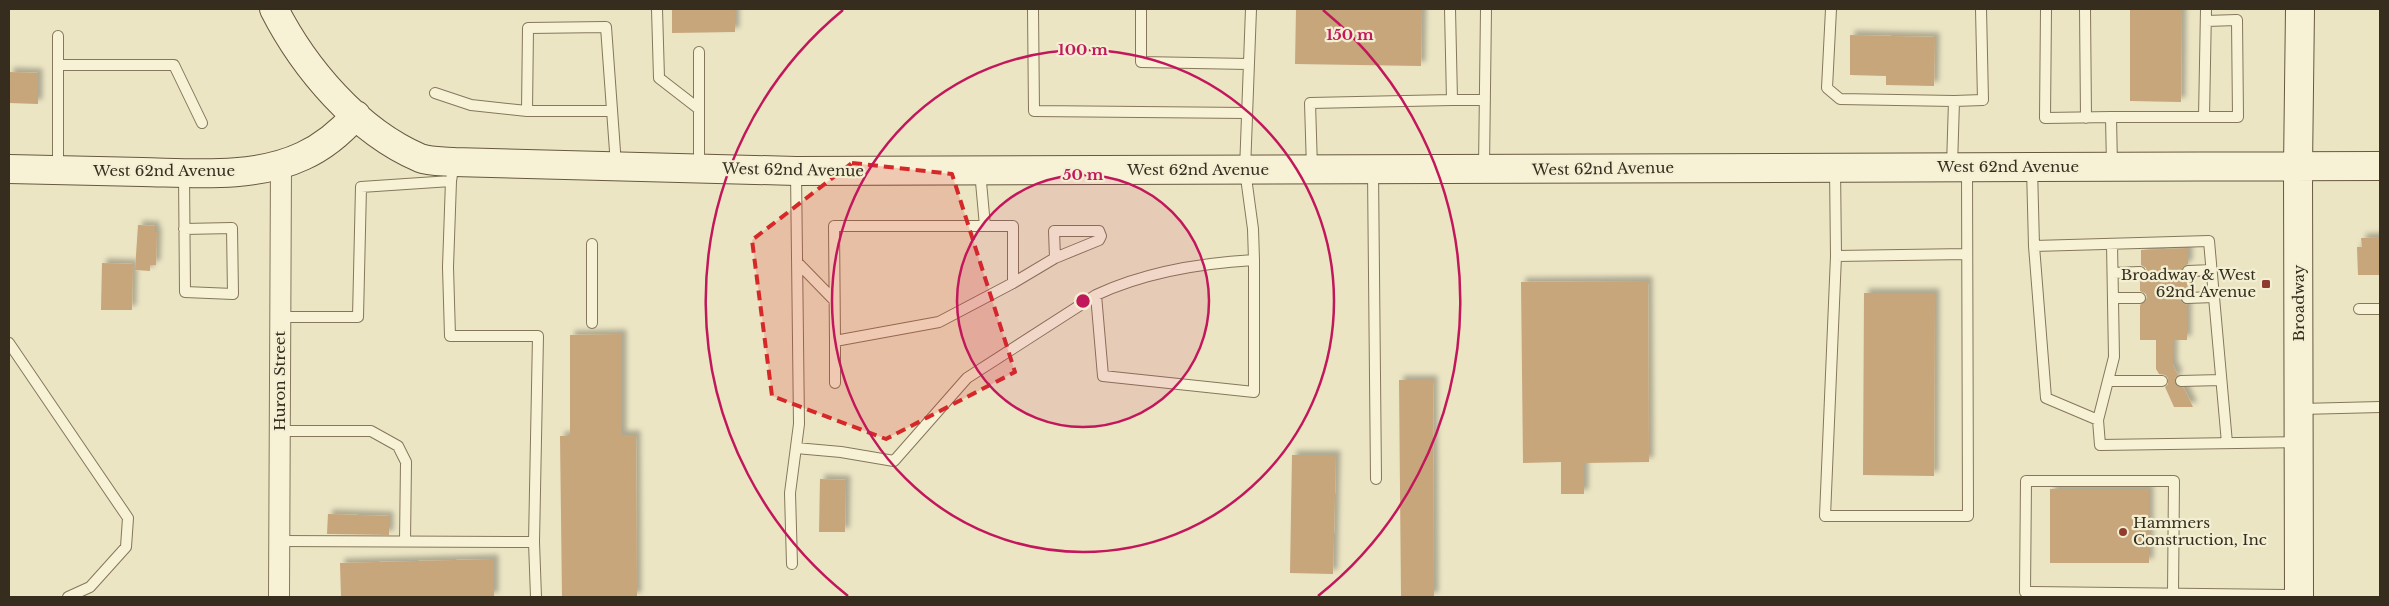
<svg xmlns="http://www.w3.org/2000/svg" width="2389" height="606" font-family="'Libre Baskerville',serif">
	<defs>
		<filter id="shadow"><feDropShadow dx="4.5" dy="-4.5" stdDeviation="2.5" flood-color="#0004"/></filter>
	</defs>
	<rect width="100%" height="100%" fill="#ebe5c4"/>
	<!-- building -->
	<path fill="#c7a67c" filter="url(#shadow)" d="M 672,9 L 735,9 L 735,32 L 672,33 Z
		M 1296,9 L 1422,9 L 1421,66 L 1295,64 Z
		M 2130,9 L 2182,9 L 2181,102 L 2130,101 Z
		M 1850,35 L 1935,37 L 1934,86 L 1886,85 L 1886,76 L 1850,75 Z
		M 9,72 L 38,73 L 38,104 L 9,103 Z
		M 138,225 L 155,226 L 155,232 L 157,232 L 156,265 L 150,265 L 150,271 L 135,270 Z
		M 2380,237 L 2380,275 L 2358,275 L 2357,247 L 2362,247 L 2361,238 Z
		M 2188,248 L 2188,264 L 2184,266 L 2181,271 L 2183,275 L 2188,278 L 2187,291 L 2183,292 L 2180,298 L 2181,302 L 2187,305 L 2187,340 L 2173,340 L 2173,365 L 2178,375 L 2175,378 L 2175,384 L 2184,388 L 2193,407 L 2174,407 L 2165,387 L 2168,384 L 2168,378 L 2165,375 L 2159,374 L 2156,369 L 2156,340 L 2140,340 L 2140,305 L 2147,298 L 2146,294 L 2140,291 L 2140,279 L 2144,278 L 2147,272 L 2146,268 L 2141,265 L 2141,250 Z
		M 102,263 L 133,264 L 132,310 L 101,310 Z
		M 1648,281 L 1649,462 L 1584,463 L 1584,494 L 1561,494 L 1561,462 L 1523,463 L 1521,282 Z
		M 1864,293 L 1935,293 L 1934,476 L 1863,475 Z
		M 622,334 L 622,435 L 636,435 L 637,597 L 562,597 L 560,436 L 570,436 L 570,335 Z
		M 1399,380 L 1433,380 L 1434,597 L 1401,597 Z
		M 1292,455 L 1336,455 L 1333,574 L 1290,573 Z
		M 820,479 L 846,480 L 845,532 L 819,532 Z
		M 2050,489 L 2149,489 L 2149,563 L 2050,563 Z
		M 328,514 L 389,516 L 389,535 L 327,534 Z
		M 494,559 L 494,597 L 341,597 L 340,563 Z"/>
	<g fill="none" stroke-linecap="round" stroke-linejoin="round">
		<!-- lane casing -->
		<g stroke="#85775b" stroke-width="12">
			<path id="lane" d="M 657,9 L 659,78 L 699,109
				M 1033,9 L 1034,111 L 1247,113
				M 1141,9 L 1141,62 L 1248,64
				M 1251,9 L 1245,170 L 1253,229 L 1254,260 C 1201,263 1145,272 1096,295 L 1103,376 L 1254,392 L 1254,260
				M 1831,9 L 1827,88 L 1840,99 L 1954,101
				M 2046,9 L 2045,118 L 2111,117 L 2112,166
				M 2085,9 L 2086,118
				M 58,36 L 58,169
				M 699,52 L 699,167
				M 58,65 L 174,65 L 202,123
				M 435,93 L 471,105 L 527,111
				M 1452,100 L 1485,100
				M 611,111 L 527,111 L 528,28 L 606,27 L 616,165
				M 2111,117 L 2238,117 L 2237,20 L 2206,21
				M 2204,117 L 2206,9
				M 1952,166 L 1954,101 L 1983,100 L 1981,9
				M 1484,167 L 1486,9
				M 1312,168 L 1310,103 L 1452,100 L 1450,9
				M 1835,168 L 1836,256 L 1825,516 L 1968,516 L 1967,169
				M 2032,168 L 2034,246 L 2046,398 L 2098,420 L 2100,445 L 2299,442
				M 980,171 L 985,226 L 1013,226 L 1013,283 L 1055,258 L 1099,240 L 1101,236 L 1099,231 L 1054,231 L 1055,258
				M 1373,171 L 1376,479
				M 184,174 L 185,292 L 233,294 L 232,228 L 184,229
				M 985,226 L 834,226 L 835,341 L 939,322 L 1013,283
				M 2034,246 L 2209,241 L 2227,443
				M 1836,256 L 1967,254
				M 797,262 L 834,300
				M 2188,271 L 2212,270
				M 2113,273 L 2140,272
				M 2113,298 L 2140,298
				M 2187,298 L 2214,297
				M 2359,309 L 2380,309
				M 281,317 L 358,317 L 361,187 L 451,181 L 452,175
				M 592,323 L 592,244
				M 835,341 L 835,383
				M 9,343 L 128,518 L 126,547 L 90,587 L 68,597
				M 2108,381 L 2162,381
				M 2181,381 L 2221,380
				M 2301,409 L 2380,407
				M 2098,420 L 2114,357 L 2112,244
				M 280,431 L 371,431 L 398,446 L 406,462 L 405,541
				M 796,448 L 841,452 L 894,461 L 967,378 L 1096,295
				M 280,541 L 534,542 L 538,336 L 450,336 L 448,267 L 451,181
				M 534,542 L 536,597
				M 792,564 L 790,493 L 799,424 L 796,172
				M 2173,597 L 2173,594 L 2174,481 L 2026,481 L 2025,592 L 2298,595"/>
		</g>
		<!-- street casing -->
		<g stroke="#85775b" stroke-width="22">
			<path id="street" d="M 279,597 L 281,164"/>
		</g>
		<!-- secondary casing -->
		<g stroke="#67583f" stroke-width="30">
			<path id="secondary" d="M 274,9 C 304,68 357,131 420,158 C 430,162 444,161 454,162 L 796,171 L 2380,166
				M 9,169 C 53,170 97,171 142,172 C 194,173 254,179 303,156 C 325,146 341,132 356,115
				M 2299,597 L 2298,167 L 2300,9"/>
		</g>
		<!-- lane -->
		<use href="#lane" stroke="#f7f2d6" stroke-width="10"/>
		<!-- street -->
		<use href="#street" stroke="#f7f2d6" stroke-width="20"/>
		<!-- secondary -->
		<use href="#secondary" stroke="#f7f2d6" stroke-width="28"/>
	</g>
	<!-- marked area -->
	<path fill="#d62828" fill-opacity="0.2" stroke="#d62828" stroke-width="4" stroke-dasharray="10 6" stroke-linejoin="round" d="M 852,163 L 952,174 L 1015,372 L 886,439 L 772,396 L 752,240 Z"/>
	<!-- distance rings -->
	<circle cx="1083" cy="301" r="126" fill="#c2185b" fill-opacity=".12"/>
	<g fill="none" stroke="#c2185b" stroke-width="2.5">
		<circle cx="1083" cy="301" r="126"/>
		<circle cx="1083" cy="301" r="251"/>
		<path d="M848 596A377 377 0 0 1 843 10M1323 10A377 377 0 0 1 1318 596"/>
	</g>
	<!-- markers -->
	<g fill="#903c2f" stroke="#f3efd3" stroke-width="2">
		<rect x="2261" y="279" width="10" height="10" rx="2.5"/>
		<circle cx="2123" cy="532" r="5"/>
	</g>
	<g text-anchor="middle" stroke-width="4.5" stroke-linejoin="round" paint-order="stroke">
		<!-- street labels -->
		<g font-size="15" fill="#362d1f" stroke="#f3efd3">
			<text x="2008" y="172">West 62nd Avenue</text>
			<text transform="translate(1603 169) rotate(-1)" y="5">West 62nd Avenue</text>
			<text transform="translate(793 170) rotate(1)" y="5">West 62nd Avenue</text>
			<text x="1198" y="175">West 62nd Avenue</text>
			<text x="164" y="176">West 62nd Avenue</text>
			<text transform="translate(2299 303) rotate(-90)" y="5">Broadway</text>
			<text transform="translate(280 381) rotate(-90)" y="5">Huron Street</text>
		</g>
		<!-- poi labels -->
		<g font-size="15" fill="#362d1f" stroke="#f3efd3" text-anchor="end">
			<text x="2256" y="280">Broadway &amp; West<tspan x="2256" dy="17">62nd Avenue</tspan></text>
			<text x="2133" y="528" text-anchor="start">Hammers<tspan x="2133" dy="17">Construction, Inc</tspan></text>
		</g>
	</g>
	<circle cx="1083" cy="301" r="8" fill="#c2185b" stroke="#f3efd3" stroke-width="2.5"/>
	<g font-size="15" text-anchor="middle" font-weight="bold" fill="#c2185b" stroke="#f3efd3" stroke-width="4.5" stroke-linejoin="round" paint-order="stroke">
		<text x="1350" y="40">150 m</text>
		<text x="1083" y="55">100 m</text>
		<text x="1083" y="180">50 m</text>
	</g>
	<!-- border -->
	<rect width="2389" height="606" fill="none" stroke="#362d1f" stroke-width="20"/>
</svg>
